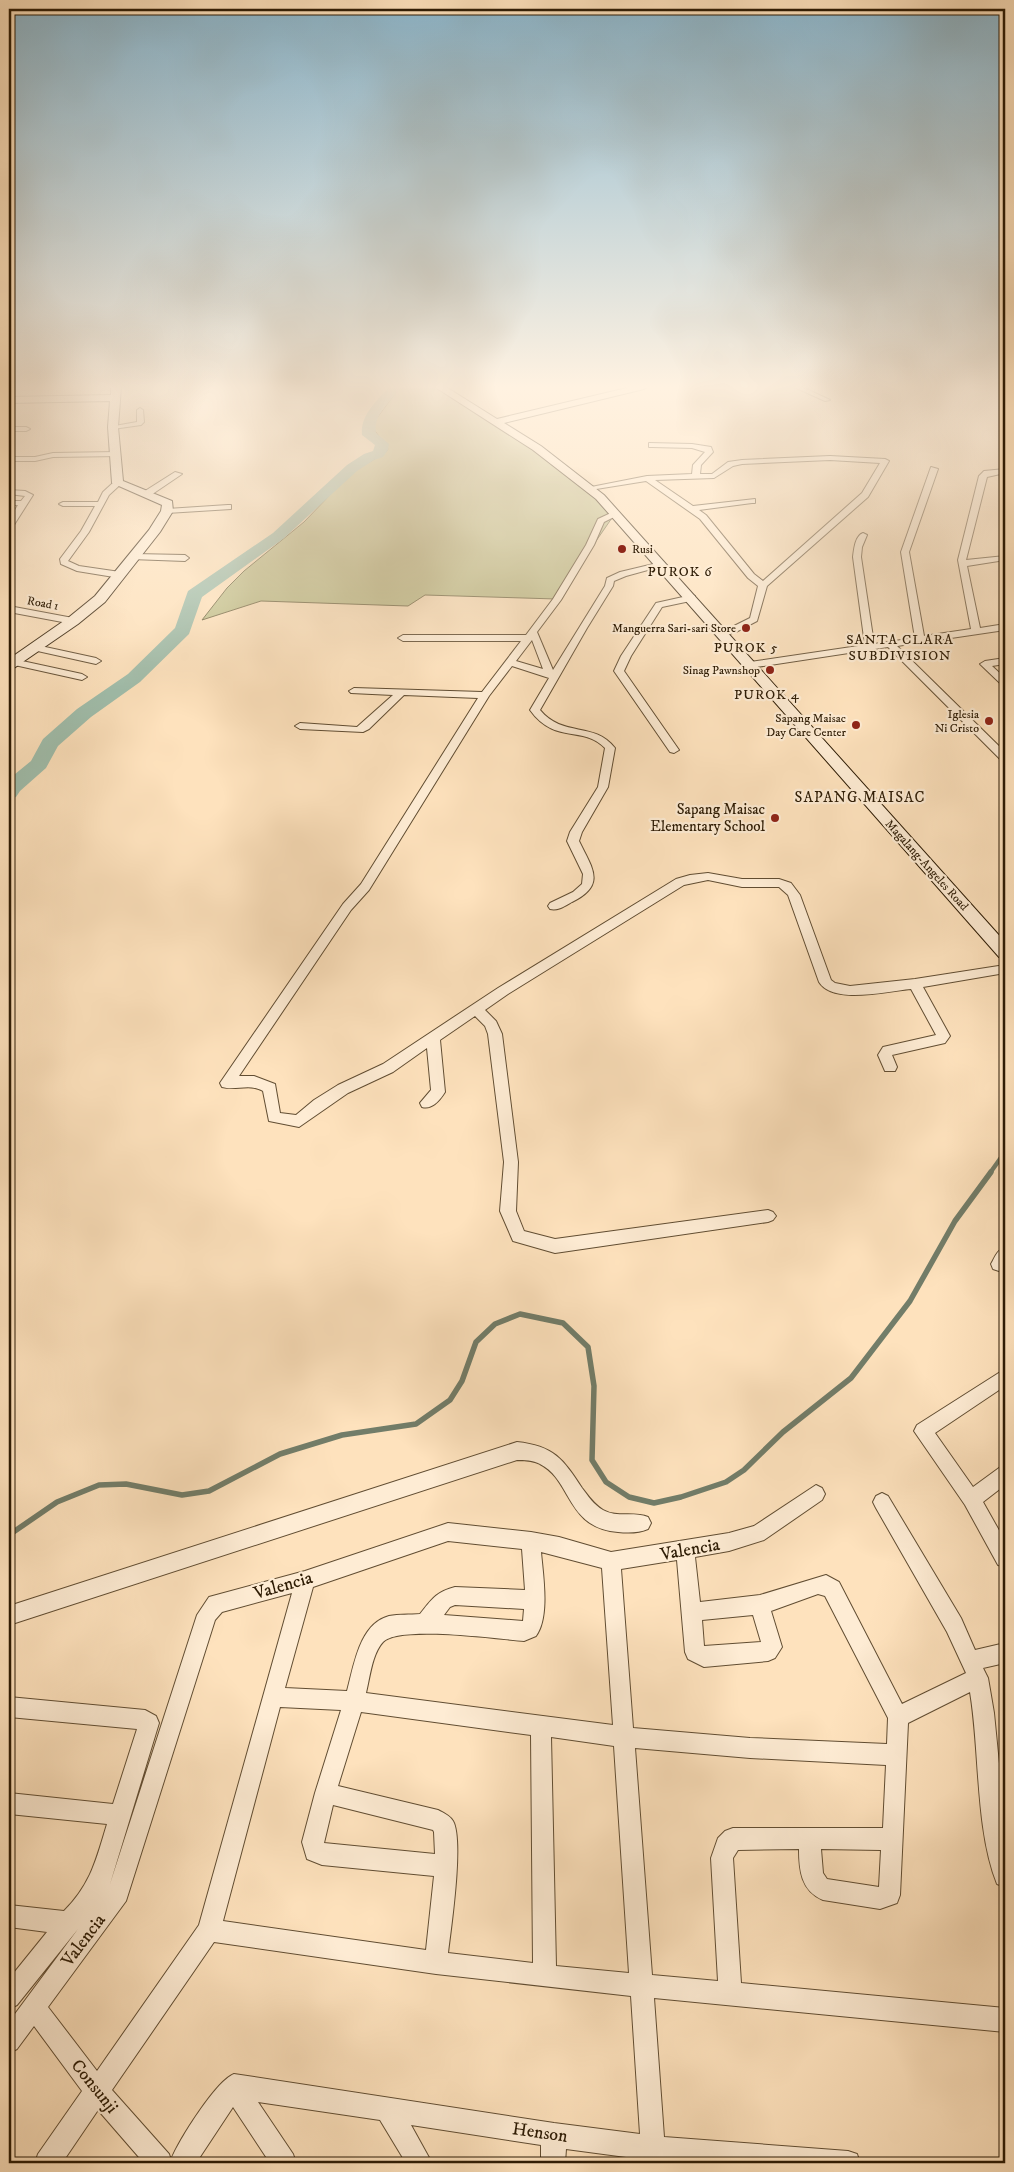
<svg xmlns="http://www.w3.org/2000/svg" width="1014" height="2172" font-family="'IM FELL DW Pica',serif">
	<rect width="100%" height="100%" fill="#fee2bd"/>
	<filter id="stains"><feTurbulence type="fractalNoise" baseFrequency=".004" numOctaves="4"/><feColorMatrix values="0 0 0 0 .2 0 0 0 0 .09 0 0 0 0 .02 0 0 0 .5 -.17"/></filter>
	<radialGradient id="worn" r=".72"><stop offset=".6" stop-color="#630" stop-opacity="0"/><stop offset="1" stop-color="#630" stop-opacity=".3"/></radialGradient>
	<!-- green -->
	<path fill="#c3c28f" stroke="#786e4a" d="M 400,387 L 436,387 L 567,471 L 614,515 L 556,599 L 425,595 L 408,606 L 261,601 L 202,620 L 227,588 L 244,571 L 304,522 L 352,472 L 385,453 L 388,449 L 373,428 L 374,422 Z"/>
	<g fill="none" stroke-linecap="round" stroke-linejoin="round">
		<!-- stream-far1 -->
		<path stroke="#727d69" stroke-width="4.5" d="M 990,1173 L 1005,1152"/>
		<!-- stream -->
		<path stroke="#727d69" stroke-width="5.5" d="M 9,1535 L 57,1502 L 99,1485 L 126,1484 L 182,1495 L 209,1491 L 280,1454 L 342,1435 L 416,1424 L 450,1400 L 462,1381 L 476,1342 L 495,1324 L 520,1314 L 563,1323 L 588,1347 L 594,1386 L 592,1460 L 606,1482 L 629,1497 L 654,1503 L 681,1497 L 726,1482 L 744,1470 L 783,1432 L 851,1378 L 910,1301 L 955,1221 L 991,1172"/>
		<!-- river -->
		<path fill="#a0beac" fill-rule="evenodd" d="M 389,387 L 401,387 C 391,401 373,414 376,433 L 389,444 L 388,450 L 383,457 L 374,460 L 357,471 L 283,539 L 202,597 L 189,634 L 140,682 L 91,717 L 58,746 L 46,768 L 20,791 L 16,797 L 9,799 L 9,779 L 31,761 L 43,739 L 77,709 L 128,674 L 175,628 L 188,591 L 273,533 L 347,465 L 364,454 L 373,451 L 375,445 L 362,435 C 360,415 377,401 389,387 Z"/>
		<!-- street casing -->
		<g stroke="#614d32" stroke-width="2">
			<path id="street" d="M 794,387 L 802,387 L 830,400 L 825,401 Z
				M 140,408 L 143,410 L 144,422 L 141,425 L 113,429 L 109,427 L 137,422 L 137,410 Z
				M 9,427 L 26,427 L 30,429 L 26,431 L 9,431 Z
				M 649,443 L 692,444 L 711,447 L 713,452 L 701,465 L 700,474 L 712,474 L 728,462 L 742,460 L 830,456 L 885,459 L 889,461 L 868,497 L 767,586 L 757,621 L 736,632 L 721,636 L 716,633 L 718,631 L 730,628 L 750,618 L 758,586 L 748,578 L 700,519 L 646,481 L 590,490 L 586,488 L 647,476 L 692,474 L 693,465 L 705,452 L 692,448 L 652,447 L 649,447 ZM 830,460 L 880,463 L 862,493 L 763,581 L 754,574 L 706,515 L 699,510 L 752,503 L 755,503 L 755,499 L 693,506 L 655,480 L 714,478 L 733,466 L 742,464 Z
				M 116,452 L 120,454 L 119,456 L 53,457 L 35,461 L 9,461 L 9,457 L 35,457 L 53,453 Z
				M 931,467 L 938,469 L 909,552 L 924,636 L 971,629 L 958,560 L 979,476 L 984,471 L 1005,469 L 1005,473 L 987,477 L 966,560 L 1005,556 L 1005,560 L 967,566 L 980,628 L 1005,624 L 1005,630 L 897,646 L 1005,752 L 1005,761 L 1001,760 L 888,647 L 750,668 L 745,665 L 750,662 L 865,645 L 853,557 C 854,549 855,536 863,533 L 867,535 L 862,547 L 861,557 L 874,644 L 915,638 L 901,552 Z
				M 175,472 L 182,474 L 151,495 L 145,495 L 145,491 Z
				M 115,481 L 122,483 L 109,495 L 89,532 L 68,561 L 79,566 L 120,572 L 124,575 L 120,578 L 77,571 L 61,564 L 60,559 L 81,531 L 95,506 L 63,506 L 59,504 L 63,502 L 98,502 L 103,492 Z
				M 9,490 L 25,491 L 33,495 L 12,528 L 9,528 L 9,520 L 18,505 L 9,505 L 9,501 L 21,501 L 25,496 L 9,494 Z
				M 228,505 L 231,505 L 231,509 L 167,513 L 163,511 L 167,509 Z
				M 613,512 L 620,514 L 604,522 L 594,545 L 561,600 L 537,632 L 553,670 L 605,586 L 607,578 L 620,572 L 662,562 L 666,565 L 626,576 L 614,581 L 613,586 L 587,628 L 540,710 C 563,738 594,721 615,748 L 608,787 L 582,832 L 579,841 C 592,868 607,885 572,902 C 565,906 558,911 550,909 L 548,906 L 550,903 L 573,892 L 582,884 L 583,874 L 567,841 L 570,832 L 598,787 L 605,748 C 583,725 555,745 530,710 L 549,678 L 512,666 L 489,696 L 369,890 L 351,910 L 239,1076 L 254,1076 L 275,1084 L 280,1113 L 296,1115 L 314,1100 L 338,1085 L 383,1064 L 498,988 L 676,879 L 690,875 L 708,873 L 742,879 L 779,879 L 791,883 L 800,895 L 831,980 L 835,983 L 850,986 L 915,979 L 1005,965 L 1005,973 L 923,987 L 950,1036 L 945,1043 L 892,1055 L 897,1067 L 895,1071 L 885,1071 L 878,1055 L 883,1047 L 936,1035 L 911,989 C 888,991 833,1005 819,982 L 788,895 L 779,887 L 742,887 L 708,880 L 684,885 L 508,994 L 485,1010 L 496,1021 L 502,1034 L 518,1162 L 516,1211 L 524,1231 L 555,1239 L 768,1210 L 773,1212 L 776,1216 L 773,1220 L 768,1222 L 555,1253 L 513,1241 L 500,1211 L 504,1162 L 488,1034 L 485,1026 L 475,1016 L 440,1040 L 445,1092 C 440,1100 432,1110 422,1107 L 420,1103 L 431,1090 L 427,1048 L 393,1072 L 348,1093 L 299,1127 L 269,1121 L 263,1091 C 249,1083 236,1091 222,1087 L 220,1083 L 343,904 L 361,884 L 478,698 L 404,695 L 369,729 L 363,732 L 300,729 L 295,726 L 300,723 L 357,727 L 393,695 L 351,693 L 349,691 L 354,688 L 482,692 L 521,641 L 403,641 L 398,638 L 403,635 L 526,635 L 553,599 L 586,545 L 598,519 ZM 532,640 L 543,669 L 516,661 Z
				M 134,554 L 185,555 L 189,558 L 185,561 L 131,559 L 131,555 Z
				M 692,595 L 695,596 L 695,600 L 662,607 L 631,656 L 624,671 L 679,750 L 674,753 L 670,752 L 614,671 L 621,656 L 656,603 Z
				M 9,606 L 73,618 L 78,621 L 73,624 L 9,612 Z
				M 36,645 L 96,658 L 101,661 L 96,664 L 33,650 L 33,646 Z
				M 1005,658 L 1005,664 L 992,666 L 1005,678 L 1005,686 L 1002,685 L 980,664 L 985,661 Z
				M 13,659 L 82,674 L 87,677 L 82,680 L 10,664 L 9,661 Z
				M 1005,1247 L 1005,1268 L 999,1271 L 993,1269 L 991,1264 C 995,1257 997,1250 1005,1247 Z
				M 1005,1369 L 1005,1386 L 935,1433 L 973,1487 L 999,1468 L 1005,1465 L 1005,1485 L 983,1502 L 1005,1541 L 1005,1567 L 998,1565 L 965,1505 L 914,1431 L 917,1425 Z
				M 517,1442 C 554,1446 563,1459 582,1488 C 588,1496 594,1505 603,1510 C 617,1518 634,1511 648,1517 L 651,1523 L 648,1529 C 639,1533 628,1533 618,1532 C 566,1528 572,1480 540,1464 C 533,1460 524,1460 517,1460 L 9,1625 L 9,1606 Z
				M 816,1485 L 822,1488 L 825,1494 L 822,1500 L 764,1540 L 729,1551 L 695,1557 L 700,1602 L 760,1595 L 826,1575 L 839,1582 L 902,1704 L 966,1673 L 947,1632 L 876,1508 L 873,1502 L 876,1496 L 882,1493 L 888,1496 L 961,1618 L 975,1650 L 1005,1643 L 1005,1663 L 983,1668 L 988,1678 L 994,1713 L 1005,1824 L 1005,1887 L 997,1884 C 975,1829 980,1751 970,1692 L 908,1723 L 900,1895 L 897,1903 L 880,1909 L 823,1900 C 801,1891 799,1870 799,1849 L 738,1850 L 733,1858 L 741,1983 L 1005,2008 L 1005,2032 L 654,1998 L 664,2137 L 848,2151 L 857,2154 L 860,2163 L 692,2163 L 666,2161 L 666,2163 L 642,2163 L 641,2159 L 566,2149 L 565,2163 L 541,2163 L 541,2145 L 411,2125 L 432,2163 L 406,2163 L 380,2120 L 258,2102 L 293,2154 L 296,2163 L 270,2163 L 233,2107 L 196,2163 L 144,2163 L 98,2110 L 62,2163 L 35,2163 L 38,2154 L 82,2091 L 34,2026 L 17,2049 L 9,2053 L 9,2022 L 78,1929 L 17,2005 L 9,2009 L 9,1979 L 47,1932 L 9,1927 L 9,1905 L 64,1911 C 91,1884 96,1860 107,1824 L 9,1814 L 9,1793 L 113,1804 L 137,1729 L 9,1717 L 9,1697 L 145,1710 L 156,1716 L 159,1723 L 110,1884 L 197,1615 L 209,1597 L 305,1571 L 448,1523 L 531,1532 L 559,1537 L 611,1552 L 729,1533 L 754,1526 ZM 448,1541 L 522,1549 L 525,1590 L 455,1587 C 436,1592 432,1599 420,1614 C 410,1615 399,1614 389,1616 C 359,1624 354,1666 347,1691 L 285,1688 L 313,1587 ZM 541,1552 L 602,1568 L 613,1725 L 366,1693 C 370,1677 372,1654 383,1642 C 399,1625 499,1639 524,1641 L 536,1636 C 550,1617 543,1575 541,1552 ZM 677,1560 L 685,1652 L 688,1659 L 704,1667 L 768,1661 L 775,1658 L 782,1647 L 771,1611 L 818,1594 L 825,1596 L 888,1718 L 887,1744 L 750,1738 L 633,1728 L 621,1569 ZM 292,1593 L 199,1925 L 97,2071 L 48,2007 L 126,1901 L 215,1620 L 222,1612 ZM 455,1605 L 524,1609 L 523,1621 L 444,1615 L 450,1607 ZM 753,1615 L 761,1642 L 704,1646 L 702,1620 ZM 280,1707 L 341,1710 L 315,1793 L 302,1842 L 307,1859 L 322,1865 L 434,1876 L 426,1950 L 223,1921 ZM 361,1712 L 531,1735 L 533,1963 L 448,1953 C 451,1928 464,1840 453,1821 C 450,1816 444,1813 438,1810 L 338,1786 ZM 551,1737 L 614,1746 L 629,1973 L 556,1966 ZM 635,1748 L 750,1758 L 886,1765 L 883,1828 L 733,1828 L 725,1831 L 718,1838 L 711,1858 L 718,1981 L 652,1975 ZM 333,1805 L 433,1830 L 434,1832 L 435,1854 L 324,1843 ZM 821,1849 L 881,1850 L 879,1887 L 827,1879 L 823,1873 ZM 214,1942 L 436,1974 L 631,1996 L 640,2134 L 554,2123 L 234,2074 C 216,2081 179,2140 171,2160 L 169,2154 L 112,2090 Z"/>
		</g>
		<!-- secondary casing -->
		<g stroke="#2d1b04" stroke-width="2">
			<path id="secondary" d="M 111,387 L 121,387 L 118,427 L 123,481 L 172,501 L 173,511 L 160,532 L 105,602 L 78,624 L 14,668 L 9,669 L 9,659 L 68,618 L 95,596 L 149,530 L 161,511 L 162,505 L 112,483 L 108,427 L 110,401 L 9,403 L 9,397 L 111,395 Z
				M 435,387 L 446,387 L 497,419 L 631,387 L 646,387 L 644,389 L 504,423 L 541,446 L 604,495 L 1005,942 L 1005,959 L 999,957 L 596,499 L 533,450 Z"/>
		</g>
		<!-- street -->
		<use href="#street" fill="#feecd4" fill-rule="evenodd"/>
		<!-- secondary -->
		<use href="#secondary" fill="#feecd4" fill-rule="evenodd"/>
	</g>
	<!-- sky -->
	<linearGradient id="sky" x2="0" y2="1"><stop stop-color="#8bb8d0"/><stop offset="0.56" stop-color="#fff2e1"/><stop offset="1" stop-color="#fff2e1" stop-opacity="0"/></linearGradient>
	<rect width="1014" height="691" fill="url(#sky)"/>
	<!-- markers -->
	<g fill="#8f2418" stroke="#feecd4" stroke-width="2">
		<circle cx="622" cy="549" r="5"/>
		<circle cx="746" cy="628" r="5"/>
		<circle cx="770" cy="670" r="5"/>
		<circle cx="989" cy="721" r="5"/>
		<circle cx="856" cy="725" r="5"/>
		<circle cx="775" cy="818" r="5"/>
	</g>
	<g text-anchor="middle" stroke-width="4.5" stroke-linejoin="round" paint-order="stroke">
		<!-- far-poi labels -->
		<g font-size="12" fill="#2d1b04" stroke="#feecd4" text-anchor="end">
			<text x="632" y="553" text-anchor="start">Rusi</text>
			<text x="736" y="632">Manguerra Sari-sari Store</text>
			<text x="760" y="674">Sinag Pawnshop</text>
			<text x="979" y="718">Iglesia<tspan x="979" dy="14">Ni Cristo</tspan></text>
			<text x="846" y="722">Sapang Maisac<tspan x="846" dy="14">Day Care Center</tspan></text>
		</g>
		<!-- far-street labels -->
		<g font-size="12" fill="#2d1b04" stroke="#feecd4">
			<text transform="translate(43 603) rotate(11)" y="4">Road 1</text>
			<text transform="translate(927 865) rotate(48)" y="4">Magalang-Angeles Road</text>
		</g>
		<!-- far-neighbourhood labels -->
		<g font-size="14" letter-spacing="1" fill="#2d1b04" stroke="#feecd4">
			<text x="680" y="576">PUROK 6</text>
			<text x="900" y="644">SANTA CLARA<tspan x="900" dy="16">SUBDIVISION</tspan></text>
			<text x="746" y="652">PUROK 5</text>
			<text x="767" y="699">PUROK 4</text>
		</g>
		<!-- far-quarter labels -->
		<g font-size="15" letter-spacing="1" fill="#2d1b04" stroke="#feecd4">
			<text x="860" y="802">SAPANG MAISAC</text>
		</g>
		<!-- poi labels -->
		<g font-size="15" fill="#2d1b04" stroke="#feecd4" text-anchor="end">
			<text x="765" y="814">Sapang Maisac<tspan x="765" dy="17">Elementary School</tspan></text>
		</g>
		<!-- near-street labels -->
		<g font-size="18" fill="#2d1b04" stroke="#feecd4">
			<text transform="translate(690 1549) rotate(-10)" y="6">Valencia</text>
			<text transform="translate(283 1585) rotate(-16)" y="6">Valencia</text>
			<text transform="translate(83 1940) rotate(-53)" y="6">Valencia</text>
			<text transform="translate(95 2086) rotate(51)" y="6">Consunji</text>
			<text transform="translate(540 2132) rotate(8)" y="6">Henson</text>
		</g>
	</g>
	<!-- margin -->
	<rect width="1014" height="2172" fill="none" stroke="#fee2bd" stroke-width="30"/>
	<rect x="10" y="10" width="994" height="2152" fill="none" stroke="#2d1b04" stroke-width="2.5"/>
	<rect x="15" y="15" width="984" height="2142" fill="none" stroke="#2d1b04"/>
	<rect width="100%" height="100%" filter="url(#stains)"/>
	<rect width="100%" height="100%" fill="url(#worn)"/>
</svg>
